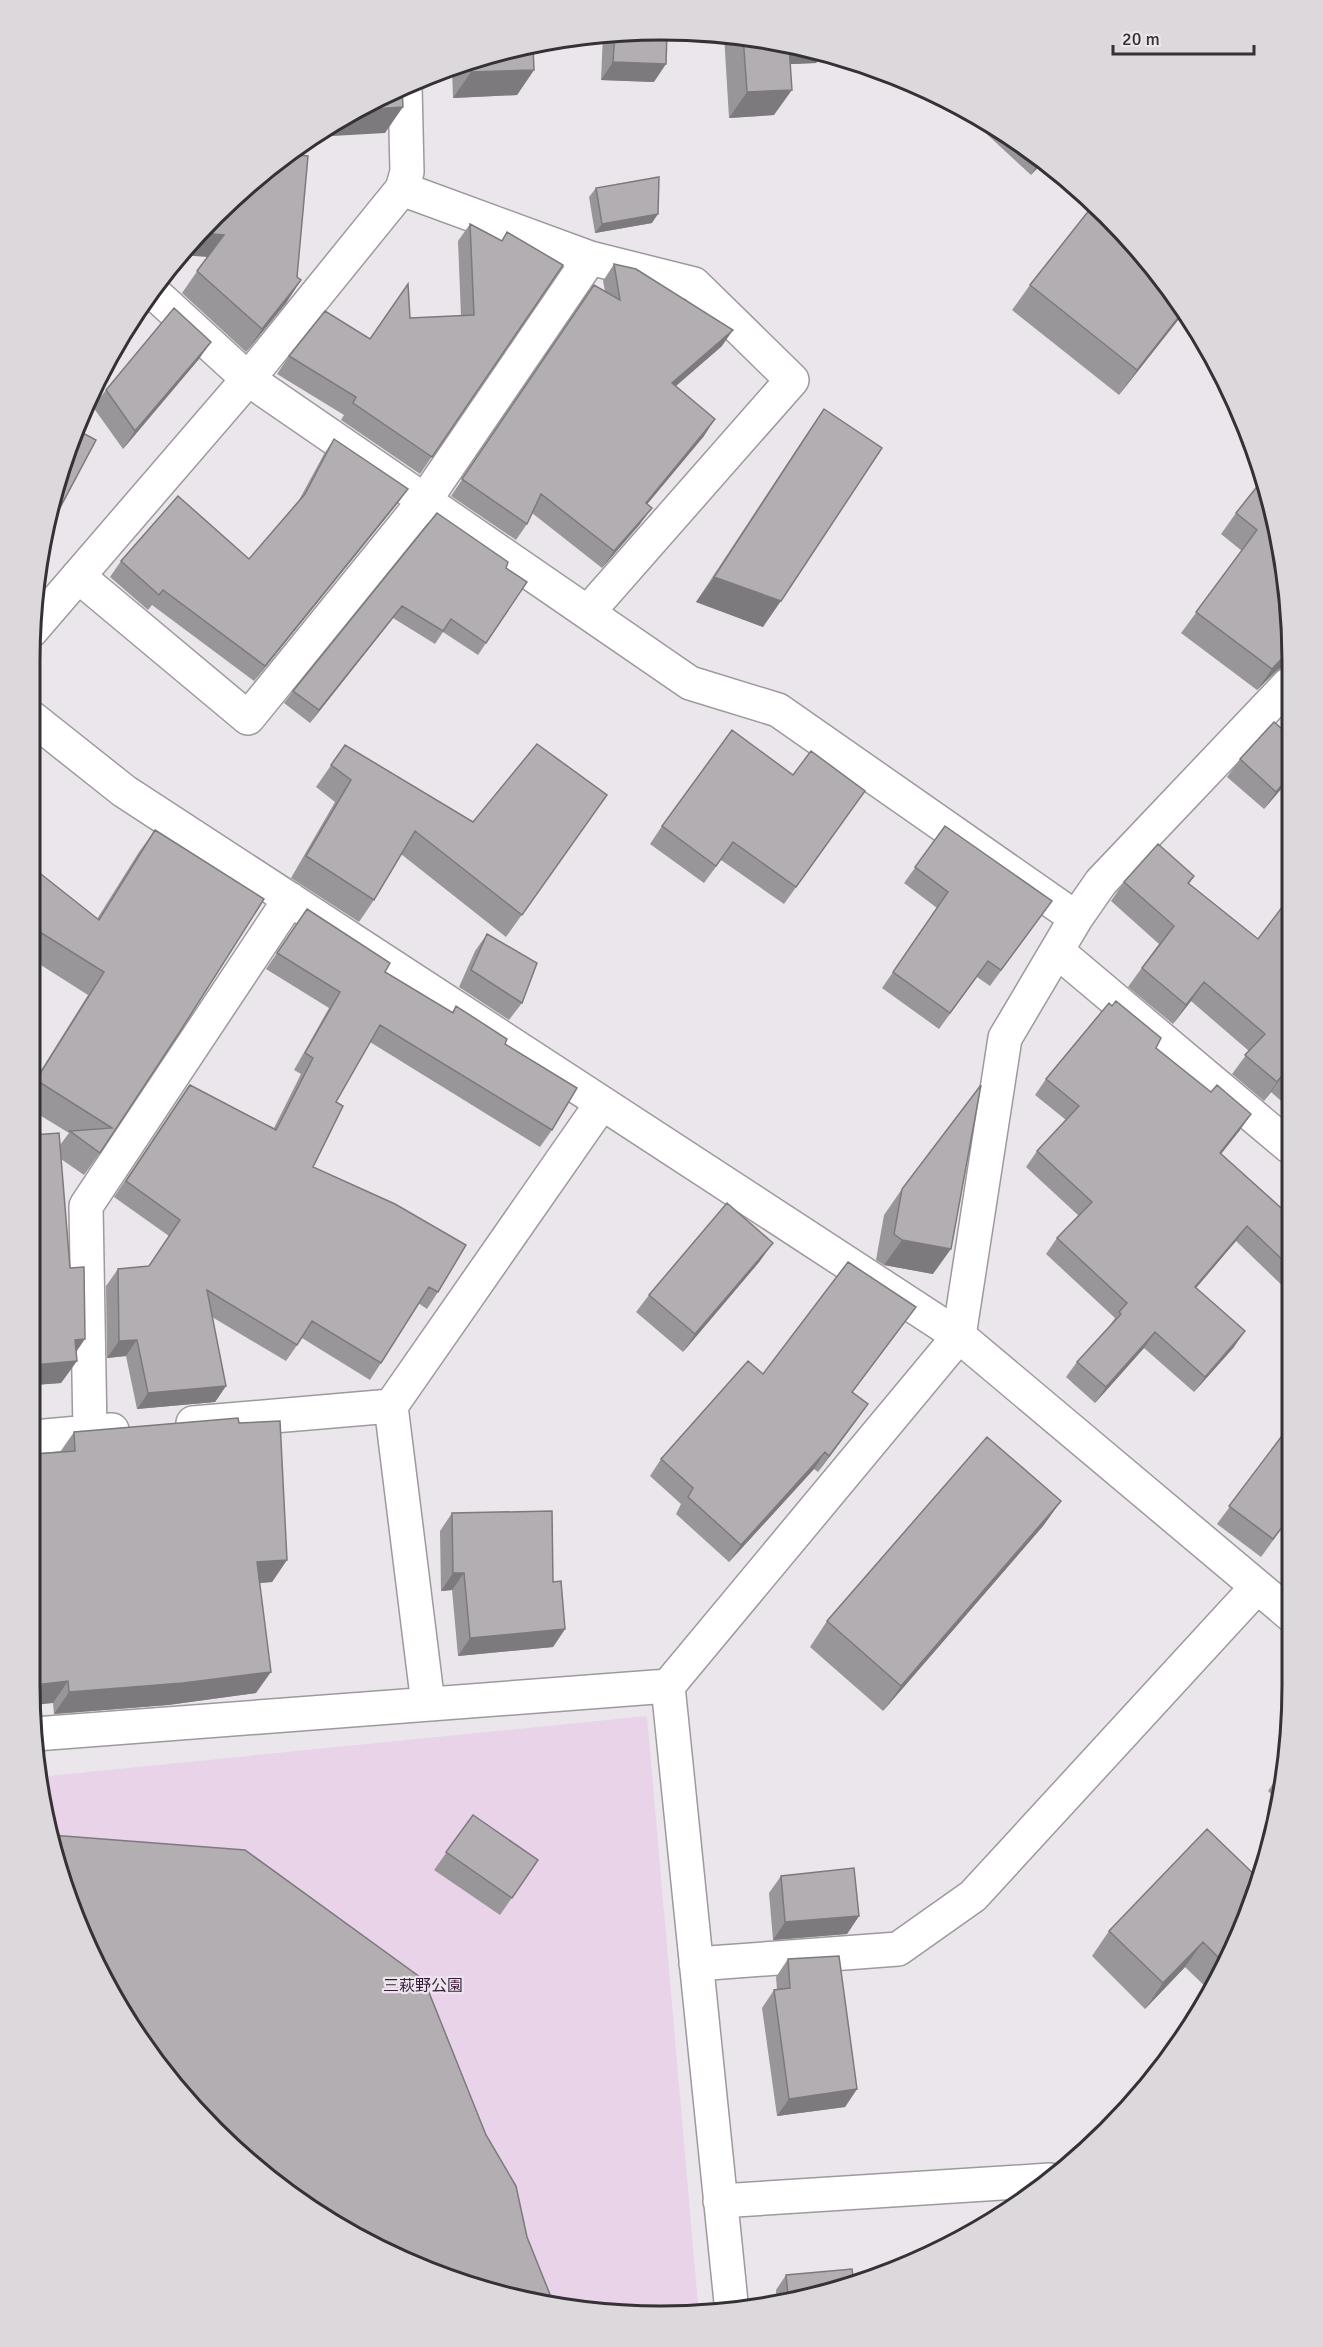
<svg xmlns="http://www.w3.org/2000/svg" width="1323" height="2347" font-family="Signika,'Noto Sans JP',sans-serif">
	<rect width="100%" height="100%" fill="#ebe6eb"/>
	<!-- green -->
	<path fill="#e8d3e9" d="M 647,1716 L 699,2316 L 579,2312 L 498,2295 L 383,2252 L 310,2210 L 215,2132 L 63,1888 L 38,1777 Z"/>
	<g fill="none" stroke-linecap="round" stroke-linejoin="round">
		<!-- minor casing -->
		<g stroke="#9e999e" stroke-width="36">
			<path id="minor" d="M 153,292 L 248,379 L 690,683 L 778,710 L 1076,918
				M 78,576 L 248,718 L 425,500 L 590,258 L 402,189
				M 588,612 L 792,380 L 694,284 L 590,258
				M 31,631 L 248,379 L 402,189 L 407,172 L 405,86
				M 32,718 L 124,791 L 959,1336 L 1291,1615
				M 1057,951 L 1290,1147
				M 193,1423 L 391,1406
				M 90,1432 L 86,1206 L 290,899
				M 34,1437 L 112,1430
				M 428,1704 L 391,1406 L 602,1103
				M 35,1734 L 668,1686
				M 696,1964 L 898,1949 L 973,1896 L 1257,1587
				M 720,2201 L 1050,2180
				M 732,2312 L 668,1686 L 959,1336 L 1005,1038 L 1076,918 L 1101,882 L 1288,685"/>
		</g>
		<!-- minor -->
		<use href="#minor" stroke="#fff" stroke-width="33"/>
	</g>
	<!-- wall -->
	<path fill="#999699" d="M 621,31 L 654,82 L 601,80 L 603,34 Z
		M 724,35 L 744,35 L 822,54 L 816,63 L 790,64 L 774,115 L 729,118 Z
		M 498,51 L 534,70 L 517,95 L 453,98 L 452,69 Z
		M 983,119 L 1041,164 L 1031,175 L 978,126 Z
		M 596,188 L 652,223 L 595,233 L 589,197 Z
		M 1108,215 L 1186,310 L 1119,395 L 1012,310 L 1030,285 Z
		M 470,224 L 501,241 L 507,232 L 563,265 L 420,474 L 341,420 L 344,415 L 277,374 L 289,356 L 370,339 L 410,318 L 461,316 L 458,241 Z
		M 187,245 L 297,277 L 301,280 L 286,303 L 246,352 L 182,293 L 207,257 Z
		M 614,264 L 722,346 L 675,386 L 704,436 L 647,504 L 640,524 L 602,568 L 532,513 L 527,524 L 516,540 L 451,496 L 594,285 L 605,291 L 603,281 Z
		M 199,359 L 123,449 L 93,407 L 106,390 Z
		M 824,409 L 763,627 L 696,602 L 806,435 Z
		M 334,439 L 408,489 L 397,504 L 254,681 L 152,605 L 148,610 L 110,577 L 121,561 L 249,559 L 298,502 L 324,454 Z
		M 1264,478 L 1288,579 L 1288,667 L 1282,667 L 1275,672 L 1257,690 L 1181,633 L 1242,551 L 1221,534 L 1236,513 Z
		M 437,513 L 506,568 L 527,582 L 478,655 L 443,632 L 435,644 L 393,618 L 310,723 L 284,703 L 293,691 Z
		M 1288,734 L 1288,781 L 1264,809 L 1227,777 L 1240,759 Z
		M 345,745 L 473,822 L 607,795 L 506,937 L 401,854 L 374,900 L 359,922 L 291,878 L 335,802 L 316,787 Z
		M 793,775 L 865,791 L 784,904 L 721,860 L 704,883 L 650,844 L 662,826 Z
		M 945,826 L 1052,901 L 990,986 L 977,977 L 939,1029 L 882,988 L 937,908 L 904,883 Z
		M 155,830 L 264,899 L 100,1153 L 84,1175 L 61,1159 L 77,1361 L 61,1383 L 34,1385 L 33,1135 L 60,1145 L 69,1133 L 33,1111 L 33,1083 L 88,995 L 33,960 L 32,867 L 97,919 L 139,852 Z
		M 1194,876 L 1189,884 L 1258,939 L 1289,898 L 1289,1108 L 1271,1092 L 1264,1101 L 1232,1074 L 1249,1051 L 1191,1001 L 1173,1024 L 1128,987 L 1159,944 L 1111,901 L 1124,882 Z
		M 307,909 L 385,972 L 452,1012 L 456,1006 L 505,1044 L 552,1130 L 540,1147 L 370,1042 L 336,1102 L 313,1167 L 438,1292 L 427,1309 L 418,1303 L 381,1363 L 370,1380 L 302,1338 L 286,1361 L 212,1317 L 226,1386 L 215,1402 L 137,1409 L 126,1356 L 107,1358 L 106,1286 L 118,1269 L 149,1266 L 169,1236 L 114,1197 L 189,1085 L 274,1128 L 301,1074 L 294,1070 L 329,1008 L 266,969 Z
		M 487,934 L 522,1003 L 509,1020 L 459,987 L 475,951 Z
		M 1156,1048 L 1240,1130 L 1221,1154 L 1290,1216 L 1290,1293 L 1236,1241 L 1196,1288 L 1234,1347 L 1194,1392 L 1144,1348 L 1095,1403 L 1066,1377 L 1077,1362 L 1108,1328 L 1115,1318 L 1046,1254 L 1057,1238 L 1079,1216 L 1026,1167 L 1037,1151 L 1066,1120 L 1035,1095 L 1046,1079 Z
		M 902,1189 L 933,1274 L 884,1265 L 876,1260 L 884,1215 Z
		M 760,1261 L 683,1352 L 636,1312 L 649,1295 Z
		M 904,1323 L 852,1392 L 868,1404 L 856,1421 L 818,1472 L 814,1469 L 729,1562 L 676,1514 L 681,1504 L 650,1476 L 661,1459 L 763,1374 Z
		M 239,1423 L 287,1560 L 272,1582 L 260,1583 L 256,1693 L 168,1705 L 54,1714 L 53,1703 L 60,1452 L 74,1432 Z
		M 1291,1424 L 1291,1516 L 1261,1557 L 1217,1524 Z
		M 1061,1501 L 1043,1526 L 883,1711 L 810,1647 L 827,1621 Z
		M 452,1513 L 553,1582 L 565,1629 L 553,1647 L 458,1656 L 452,1590 L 441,1591 L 440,1531 Z
		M 1283,1769 L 1277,1800 L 1268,1791 Z
		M 473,1815 L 538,1860 L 500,1915 L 434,1870 Z
		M 781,1876 L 859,1916 L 847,1934 L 773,1940 L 769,1893 Z
		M 1260,1888 L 1212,1993 L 1185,1967 L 1145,2009 L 1092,1956 L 1109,1931 Z
		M 788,1959 L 857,2089 L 845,2107 L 777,2116 L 762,2008 L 774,1990 L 777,1990 L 776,1977 Z
		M 786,2275 L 854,2284 L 785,2305 L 777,2306 L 776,2290 Z"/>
	<!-- shaded-wall -->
	<path fill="#7d7a7d" d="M 785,45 L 822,54 L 816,63 L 771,65 Z
		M 613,62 L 666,64 L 654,82 L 601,80 Z
		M 534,70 L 517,95 L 453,98 L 471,72 Z
		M 792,90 L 774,115 L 729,118 L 747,92 Z
		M 403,107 L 385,133 L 315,137 L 358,110 Z
		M 1039,162 L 1041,164 L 1031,175 Z
		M 658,214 L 652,223 L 595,233 L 602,224 Z
		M 200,233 L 224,235 L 208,257 L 180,255 L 187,245 Z
		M 301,280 L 286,303 L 246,352 L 262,329 Z
		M 1185,309 L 1186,310 L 1119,395 L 1137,370 Z
		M 733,330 L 722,346 L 660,400 L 672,383 Z
		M 211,342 L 199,359 L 123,449 L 135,431 Z
		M 715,419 L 704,436 L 634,520 L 646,503 Z
		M 408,489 L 397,504 L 254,681 L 265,666 Z
		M 652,508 L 640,524 L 602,568 L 614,551 Z
		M 714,577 L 781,601 L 763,627 L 696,602 Z
		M 402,606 L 393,618 L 310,723 L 319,710 Z
		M 1288,652 L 1288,667 L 1282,667 L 1275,672 L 1257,690 L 1272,669 Z
		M 1288,778 L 1288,781 L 1264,809 L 1276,792 Z
		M 1204,982 L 1191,1001 L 1173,1024 L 1186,1005 Z
		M 1284,1073 L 1271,1092 L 1264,1101 L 1277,1082 Z
		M 1251,1114 L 1240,1130 L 1209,1169 L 1220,1153 Z
		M 1247,1226 L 1236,1241 L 1184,1302 L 1195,1287 Z
		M 902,1240 L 951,1249 L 933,1274 L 884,1265 Z
		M 773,1243 L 760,1261 L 683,1352 L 695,1334 Z
		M 916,1307 L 904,1323 L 840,1409 L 852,1392 Z
		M 1245,1331 L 1234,1347 L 1194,1392 L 1205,1377 Z
		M 1155,1332 L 1144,1348 L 1095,1403 L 1106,1387 Z
		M 85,1339 L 70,1361 L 75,1340 Z
		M 137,1340 L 126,1356 L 107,1358 L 119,1341 Z
		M 77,1361 L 61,1383 L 34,1385 L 34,1365 Z
		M 226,1386 L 215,1402 L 137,1409 L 148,1393 Z
		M 868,1404 L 856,1421 L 818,1472 L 829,1456 Z
		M 825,1452 L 814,1469 L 729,1562 L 741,1545 Z
		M 1061,1501 L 1043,1526 L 883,1711 L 901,1686 Z
		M 287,1560 L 272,1582 L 242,1584 L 257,1562 Z
		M 453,1573 L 464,1573 L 452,1590 L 441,1591 Z
		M 565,1629 L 553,1647 L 458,1656 L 470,1638 Z
		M 271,1672 L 256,1693 L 168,1705 L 54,1714 L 69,1692 Z
		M 68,1681 L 53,1703 L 35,1705 L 35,1685 Z
		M 859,1916 L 847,1934 L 773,1940 L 785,1922 Z
		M 1203,1942 L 1185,1967 L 1145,2009 L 1163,1983 Z
		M 857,2089 L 845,2107 L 777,2116 L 789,2099 Z"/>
	<!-- building -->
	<path fill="#b2aeb2" stroke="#7d7a7d" stroke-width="1.5" d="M 621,31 L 667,33 L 666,64 L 613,62 L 615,32 Z
		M 743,35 L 789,46 L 792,90 L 747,92 Z
		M 533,46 L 534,70 L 471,72 L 470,62 L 498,51 Z
		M 402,88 L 403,107 L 358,110 L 382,95 Z
		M 288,154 L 308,156 L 297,277 L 301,280 L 262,329 L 197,271 L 224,235 L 200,233 L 277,160 Z
		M 659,177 L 658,214 L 602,224 L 596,188 Z
		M 1094,204 L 1108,215 L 1185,309 L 1137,370 L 1030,285 Z
		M 470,224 L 502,241 L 507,232 L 563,265 L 432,457 L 353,403 L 356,397 L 289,356 L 325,311 L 370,339 L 408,284 L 410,318 L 474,315 Z
		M 614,264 L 636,269 L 733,330 L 672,383 L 715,419 L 646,503 L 652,508 L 614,551 L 541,494 L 527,524 L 462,479 L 594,285 L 620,300 Z
		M 174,308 L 211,342 L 135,431 L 106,390 Z
		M 824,409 L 882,448 L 781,601 L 714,577 Z
		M 79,431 L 96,440 L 45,536 L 52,498 Z
		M 334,439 L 408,489 L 265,666 L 163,590 L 159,595 L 121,561 L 178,496 L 249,559 L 305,494 Z
		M 1264,478 L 1288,579 L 1288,652 L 1272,669 L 1196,612 L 1257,530 L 1236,513 Z
		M 437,513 L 508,562 L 506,568 L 527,582 L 486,643 L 451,619 L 443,631 L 402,606 L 319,710 L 293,691 Z
		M 1274,722 L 1288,734 L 1288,778 L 1276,792 L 1240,759 Z
		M 732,730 L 793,775 L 811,751 L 865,791 L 796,887 L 733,842 L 716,866 L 662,826 Z
		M 537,744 L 607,795 L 522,915 L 415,831 L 374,900 L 306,856 L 351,780 L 331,765 L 345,745 L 473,822 Z
		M 945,826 L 1052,901 L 1001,970 L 988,961 L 950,1013 L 893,972 L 948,892 L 915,867 Z
		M 155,830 L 264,899 L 179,1033 L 100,1153 L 70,1131 L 112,1128 L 36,1080 L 104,972 L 40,932 L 32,942 L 32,867 L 99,920 Z
		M 1158,844 L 1194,876 L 1188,883 L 1258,939 L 1289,898 L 1289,1077 L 1284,1073 L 1277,1082 L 1245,1055 L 1265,1034 L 1204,982 L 1186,1005 L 1142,968 L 1174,926 L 1124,882 Z
		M 307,909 L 390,963 L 385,972 L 453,1013 L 456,1006 L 507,1039 L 505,1044 L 577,1088 L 552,1130 L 380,1025 L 336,1102 L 343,1106 L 313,1167 L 395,1204 L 466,1245 L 438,1292 L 429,1287 L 381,1363 L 312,1321 L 297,1345 L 207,1290 L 226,1386 L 148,1393 L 137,1340 L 119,1341 L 118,1269 L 149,1266 L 180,1220 L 126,1181 L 190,1085 L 276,1130 L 313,1058 L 305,1053 L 340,992 L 277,953 Z
		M 487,934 L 537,963 L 522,1003 L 471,970 Z
		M 1116,1001 L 1161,1038 L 1156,1048 L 1211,1092 L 1217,1085 L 1251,1114 L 1220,1153 L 1290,1216 L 1290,1267 L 1247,1226 L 1195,1287 L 1245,1331 L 1205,1377 L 1155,1332 L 1106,1387 L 1077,1362 L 1121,1314 L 1119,1312 L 1127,1303 L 1057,1238 L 1092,1202 L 1037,1151 L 1079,1106 L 1046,1079 L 1109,1003 L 1112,1006 Z
		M 981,1085 L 951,1249 L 902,1240 L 894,1234 L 902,1189 Z
		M 59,1133 L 70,1268 L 84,1267 L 85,1339 L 75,1340 L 77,1361 L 34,1365 L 33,1135 Z
		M 727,1203 L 773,1243 L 695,1334 L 649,1295 Z
		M 848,1262 L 916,1307 L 852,1392 L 868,1404 L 829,1456 L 825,1452 L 741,1545 L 688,1497 L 693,1488 L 661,1459 L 748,1361 L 763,1374 Z
		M 238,1418 L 239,1423 L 280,1421 L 287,1560 L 257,1562 L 271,1672 L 183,1683 L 69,1692 L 68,1681 L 35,1685 L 34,1454 L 75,1451 L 74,1432 Z
		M 1291,1424 L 1291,1515 L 1273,1539 L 1229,1506 Z
		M 987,1437 L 1061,1501 L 901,1686 L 827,1621 Z
		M 552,1511 L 553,1582 L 561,1581 L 565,1629 L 470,1638 L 464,1573 L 453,1573 L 452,1513 Z
		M 473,1815 L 538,1860 L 512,1898 L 446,1852 Z
		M 1207,1829 L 1261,1881 L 1260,1888 L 1225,1964 L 1203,1942 L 1163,1983 L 1109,1931 Z
		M 51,1835 L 245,1850 L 424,1980 L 486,2135 L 516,2186 L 527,2237 L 555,2307 L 498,2295 L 382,2252 L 310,2210 L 215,2132 L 160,2070 L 95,1965 L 63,1888 Z
		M 854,1868 L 859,1916 L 785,1922 L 781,1876 Z
		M 839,1956 L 857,2089 L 789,2099 L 774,1990 L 790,1988 L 788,1959 Z
		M 852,2269 L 854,2284 L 789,2304 L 786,2275 Z"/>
	<g text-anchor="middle" stroke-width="4.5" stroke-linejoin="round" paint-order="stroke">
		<!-- park labels -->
		<g font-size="16" fill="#3c1a3e" stroke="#ebe6eb">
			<text x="423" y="1991">三萩野公園</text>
		</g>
	</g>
	<!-- crop -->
	<path d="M0 0H1323V2347H0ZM661 40H661A621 621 0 0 1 1282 661V1685A621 621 0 0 1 661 2306H661A621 621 0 0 1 40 1685V661A621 621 0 0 1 661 40Z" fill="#dcd8dc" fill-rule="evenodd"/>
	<path fill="none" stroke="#343234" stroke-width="3" d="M661 40H661A621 621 0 0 1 1282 661V1685A621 621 0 0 1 661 2306H661A621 621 0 0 1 40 1685V661A621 621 0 0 1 661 40Z"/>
	<!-- scale -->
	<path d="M1113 45v9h141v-9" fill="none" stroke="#343234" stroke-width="3"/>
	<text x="1122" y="45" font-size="18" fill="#343234" stroke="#ebe6eb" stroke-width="4.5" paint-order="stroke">20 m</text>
</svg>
